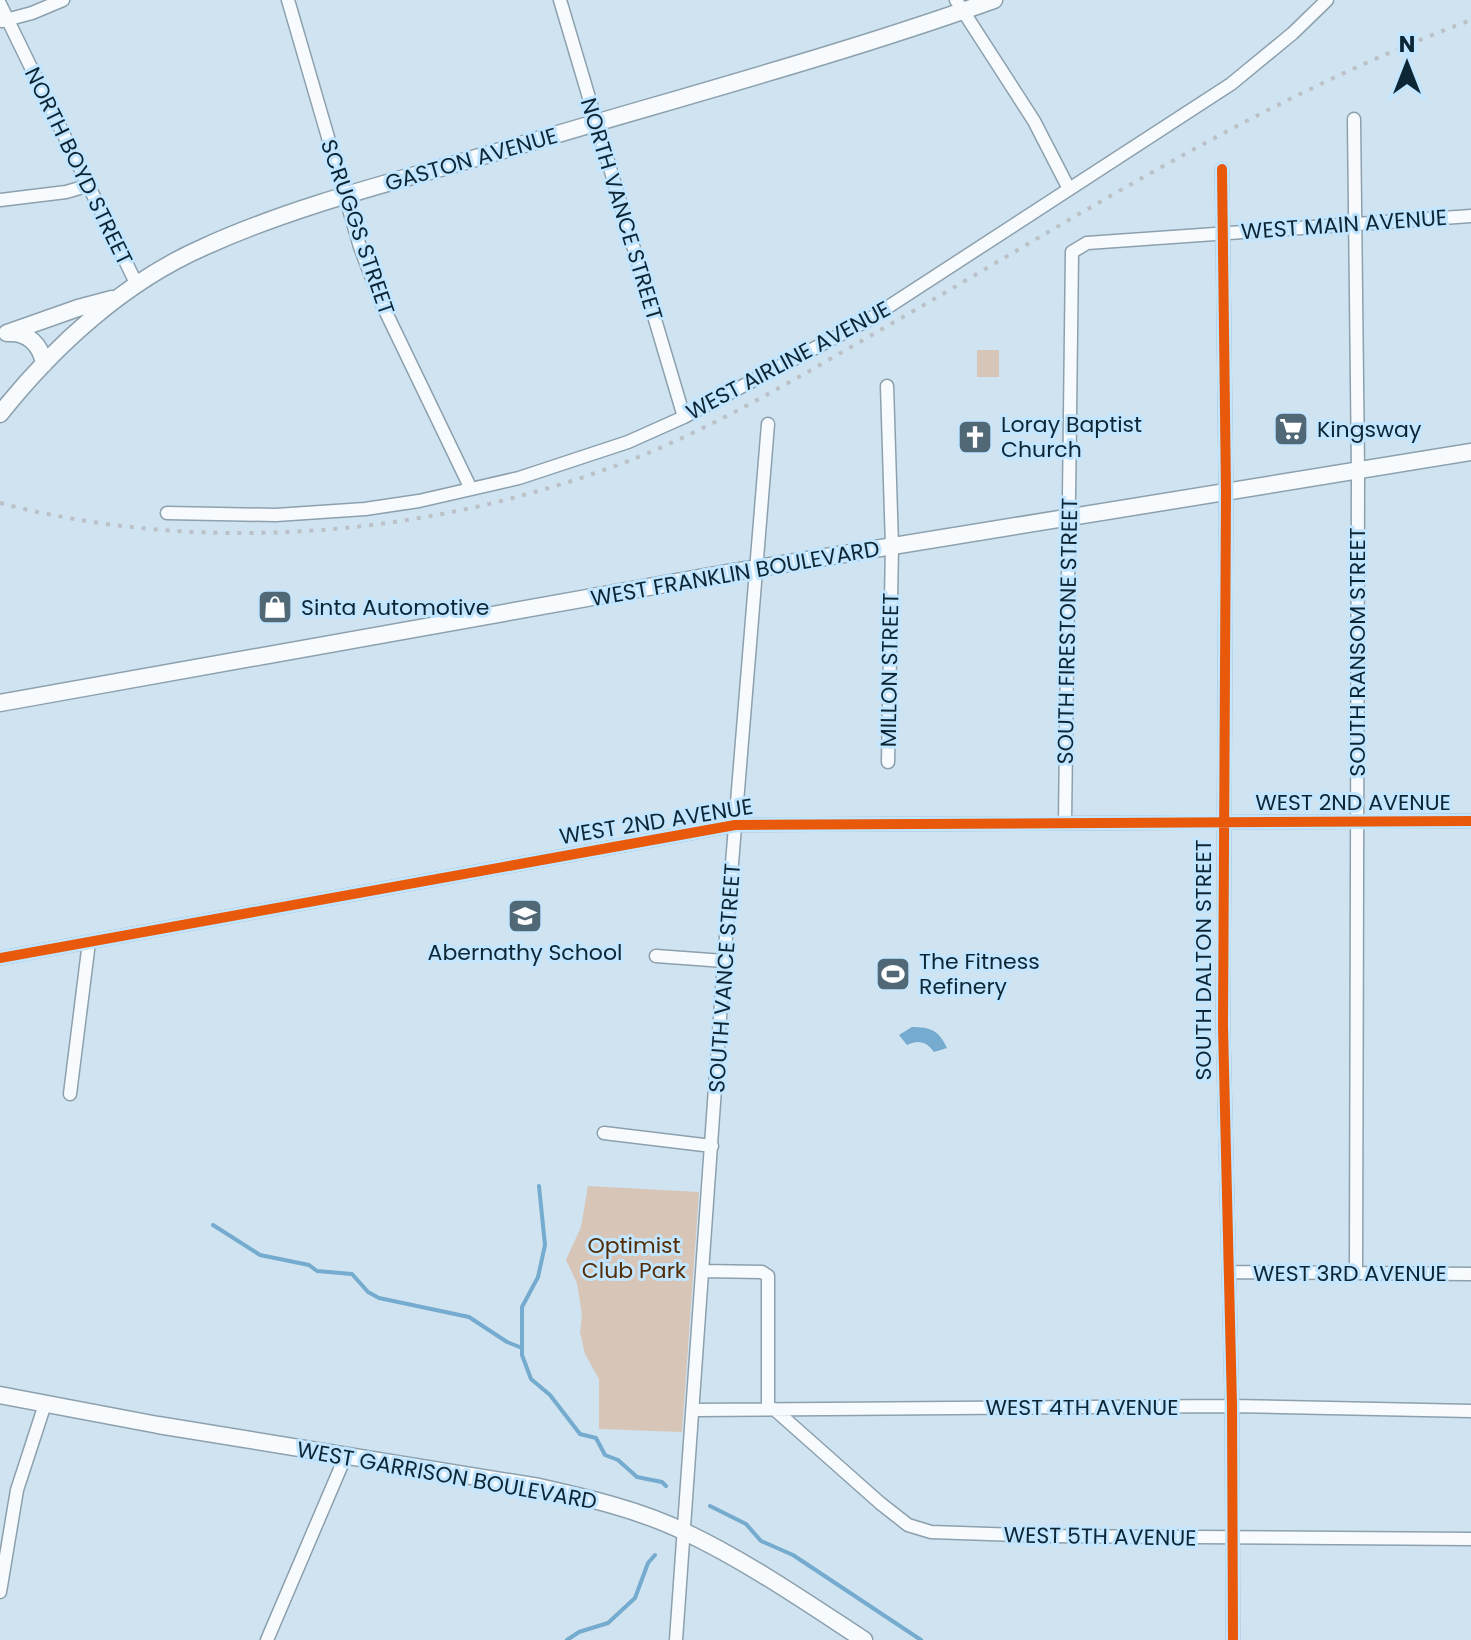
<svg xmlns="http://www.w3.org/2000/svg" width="1471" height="1640" font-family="Poppins,sans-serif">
	<rect width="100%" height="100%" fill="#d0e3f1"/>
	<!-- green -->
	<path fill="#d7c5b7" d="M 977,350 L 999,350 L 999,377 L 977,377 Z
		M 588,1186 L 699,1192 L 682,1432 L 599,1429 L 599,1379 L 585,1354 L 580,1332 L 582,1315 L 577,1283 L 566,1260 L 581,1227 Z"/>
	<!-- water -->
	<path fill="#74abce" d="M 912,1027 C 930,1027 939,1030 947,1048 L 934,1052 C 927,1042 919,1039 907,1045 L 899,1035 Z"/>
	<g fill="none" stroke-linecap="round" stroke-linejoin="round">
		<!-- stream -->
		<path stroke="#74abce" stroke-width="4" d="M 539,1186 L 545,1245 L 538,1277 L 522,1307 L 522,1355 L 531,1379 L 550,1395 L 580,1434 L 596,1438 L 605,1455 L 618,1460 L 637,1477 L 662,1482 L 666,1486
			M 213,1225 L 260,1255 L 309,1265 L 317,1271 L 352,1274 L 368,1292 L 379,1298 L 469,1317 L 507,1342 L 522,1348
			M 710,1506 L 746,1524 L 761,1541 L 793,1555 L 921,1640
			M 567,1640 L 579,1632 L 608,1623 L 635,1598 L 648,1563 L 655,1555"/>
		<!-- minor casing -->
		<g stroke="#8ca0ad" stroke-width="15">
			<path id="minor" d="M 288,0 L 360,247 L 381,302 L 471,489
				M 560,0 L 684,417
				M 956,0 L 1034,121 L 1069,189
				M 0,4 L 137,285
				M 2,21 L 32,13 L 63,0
				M 1354,119 L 1358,470 L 1356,1273
				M 1222,169 L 1226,492 L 1223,1026 L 1232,1406 L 1233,1640
				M 0,200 L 66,192 L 90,185
				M 887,386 L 892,546 L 888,762
				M 167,513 L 276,515 L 365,509 L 419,501 L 519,478 L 628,442 L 684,417 L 868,320 L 1231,84 L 1293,33 L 1327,0
				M 1065,823 L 1072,252 L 1087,243 L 1471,216
				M 656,956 L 724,961
				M 0,958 L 735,825 L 1471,821
				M 70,1094 L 89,942
				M 604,1133 L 712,1146
				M 703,1271 L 762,1272 L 768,1276 L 768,1409
				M 1229,1272 L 1471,1274
				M 774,1409 L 880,1503 L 908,1525 L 931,1532 L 1046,1536 L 1471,1539
				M 694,1410 L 1232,1406 L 1471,1411
				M 0,1592 L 17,1490 L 45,1404
				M 267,1640 L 346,1455
				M 676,1640 L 724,961 L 768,424"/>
		</g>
		<!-- major casing -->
		<g stroke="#8ca0ad" stroke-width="19">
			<path id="major" d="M 7,333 L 78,308 L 112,299
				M 9,333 C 28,332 41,345 44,364
				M 0,414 C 54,346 124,282 204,247 C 303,202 410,178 514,147 C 674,99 837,56 994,0
				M 0,703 L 727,573 L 1471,452
				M 0,1395 L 158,1425 L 539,1487 C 588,1498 640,1510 685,1532 C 748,1562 806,1602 864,1640"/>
		</g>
		<!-- minor -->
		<use href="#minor" stroke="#f8fbfd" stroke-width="12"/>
		<!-- major -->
		<use href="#major" stroke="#f8fbfd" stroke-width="16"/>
		<!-- rail -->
		<path stroke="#bbc1c6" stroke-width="4" stroke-dasharray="4 8" stroke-linecap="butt" d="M 0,503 C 208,557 437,536 636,458 C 720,424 799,377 877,332 C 1071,221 1260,98 1471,20"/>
		<!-- cycleway casing -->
		<g stroke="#c2e6ff" stroke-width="15">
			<path id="cycleway" d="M 1222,169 L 1226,492 L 1223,1026 L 1232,1406 L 1233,1640
				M 0,958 L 735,825 L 1471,821"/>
		</g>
		<!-- cycleway -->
		<use href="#cycleway" stroke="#e8590c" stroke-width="10"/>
	</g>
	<!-- icons -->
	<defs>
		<g id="supermarket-square" transform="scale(1.8)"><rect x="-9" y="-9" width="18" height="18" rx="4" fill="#516877" stroke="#c2e6ff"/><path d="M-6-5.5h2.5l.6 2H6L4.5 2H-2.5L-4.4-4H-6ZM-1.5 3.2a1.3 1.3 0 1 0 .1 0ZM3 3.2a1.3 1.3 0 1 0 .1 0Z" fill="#fff"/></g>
		<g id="church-square" transform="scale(1.8)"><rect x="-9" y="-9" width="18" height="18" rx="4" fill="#516877" stroke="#c2e6ff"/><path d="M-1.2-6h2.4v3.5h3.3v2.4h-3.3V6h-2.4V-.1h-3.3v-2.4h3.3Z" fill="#fff"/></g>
		<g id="shop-square" transform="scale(1.8)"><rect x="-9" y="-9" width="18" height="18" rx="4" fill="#516877" stroke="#c2e6ff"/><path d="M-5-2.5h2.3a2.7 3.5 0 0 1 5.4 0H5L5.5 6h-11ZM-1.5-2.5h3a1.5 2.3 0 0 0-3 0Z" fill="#fff"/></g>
		<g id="school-square" transform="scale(1.8)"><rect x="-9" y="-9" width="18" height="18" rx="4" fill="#516877" stroke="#c2e6ff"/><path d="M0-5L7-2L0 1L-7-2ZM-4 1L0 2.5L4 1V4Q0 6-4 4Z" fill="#fff"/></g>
		<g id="stadium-square" transform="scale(1.8)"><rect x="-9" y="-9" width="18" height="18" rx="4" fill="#516877" stroke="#c2e6ff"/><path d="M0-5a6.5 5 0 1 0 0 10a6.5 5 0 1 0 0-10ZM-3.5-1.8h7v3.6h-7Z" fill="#fff"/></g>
	</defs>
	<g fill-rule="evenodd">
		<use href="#supermarket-square" x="1291" y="429"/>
		<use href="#church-square" x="975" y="437"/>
		<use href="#shop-square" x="275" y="607"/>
		<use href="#school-square" x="525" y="916"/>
		<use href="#stadium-square" x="893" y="974"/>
	</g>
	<g text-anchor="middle" stroke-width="6" stroke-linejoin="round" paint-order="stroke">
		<!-- street labels -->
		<g font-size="22" fill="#0d2636" stroke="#c2e6ff">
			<text transform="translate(471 159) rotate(-16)" y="8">GASTON AVENUE</text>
			<text transform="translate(79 166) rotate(64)" y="8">NORTH BOYD STREET</text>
			<text transform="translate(622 209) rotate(73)" y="8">NORTH VANCE STREET</text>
			<text transform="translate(1344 224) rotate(-4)" y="8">WEST MAIN AVENUE</text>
			<text transform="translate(358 227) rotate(71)" y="8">SCRUGGS STREET</text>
			<text transform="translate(788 360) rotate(-28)" y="8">WEST AIRLINE AVENUE</text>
			<text transform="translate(735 573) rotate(-10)" y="8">WEST FRANKLIN BOULEVARD</text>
			<text transform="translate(1067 631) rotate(-89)" y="8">SOUTH FIRESTONE STREET</text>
			<text transform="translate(1357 652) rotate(-90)" y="8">SOUTH RANSOM STREET</text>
			<text transform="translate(889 670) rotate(-89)" y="8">MILLON STREET</text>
			<text x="1353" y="810">WEST 2ND AVENUE</text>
			<text transform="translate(656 821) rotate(-9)" y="8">WEST 2ND AVENUE</text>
			<text transform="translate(1203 960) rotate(-90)" y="8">SOUTH DALTON STREET</text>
			<text transform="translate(724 978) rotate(-86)" y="8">SOUTH VANCE STREET</text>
			<text x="1350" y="1281">WEST 3RD AVENUE</text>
			<text x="1082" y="1415">WEST 4TH AVENUE</text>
			<text transform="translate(447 1475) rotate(10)" y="8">WEST GARRISON BOULEVARD</text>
			<text transform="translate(1100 1536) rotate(1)" y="8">WEST 5TH AVENUE</text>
		</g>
		<!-- poi labels -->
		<g font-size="22" fill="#0d2636" stroke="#c2e6ff" text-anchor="start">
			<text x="1001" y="432">Loray Baptist<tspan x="1001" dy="25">Church</tspan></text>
			<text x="1317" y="437">Kingsway</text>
			<text x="301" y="615">Sinta Automotive</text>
			<text x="525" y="960" text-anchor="middle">Abernathy School</text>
			<text x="919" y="969">The Fitness<tspan x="919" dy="25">Refinery</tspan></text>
		</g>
		<!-- park labels -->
		<g font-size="22" fill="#542c05" stroke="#c2e6ff">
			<text x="634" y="1253">Optimist<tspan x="634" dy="25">Club Park</tspan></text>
		</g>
	</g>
	<!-- north arrow -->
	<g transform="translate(1407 64)" stroke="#c2e6ff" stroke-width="6" paint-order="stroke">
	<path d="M0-6L14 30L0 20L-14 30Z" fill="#0d2636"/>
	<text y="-12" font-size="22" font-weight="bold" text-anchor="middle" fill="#0d2636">N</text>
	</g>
</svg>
